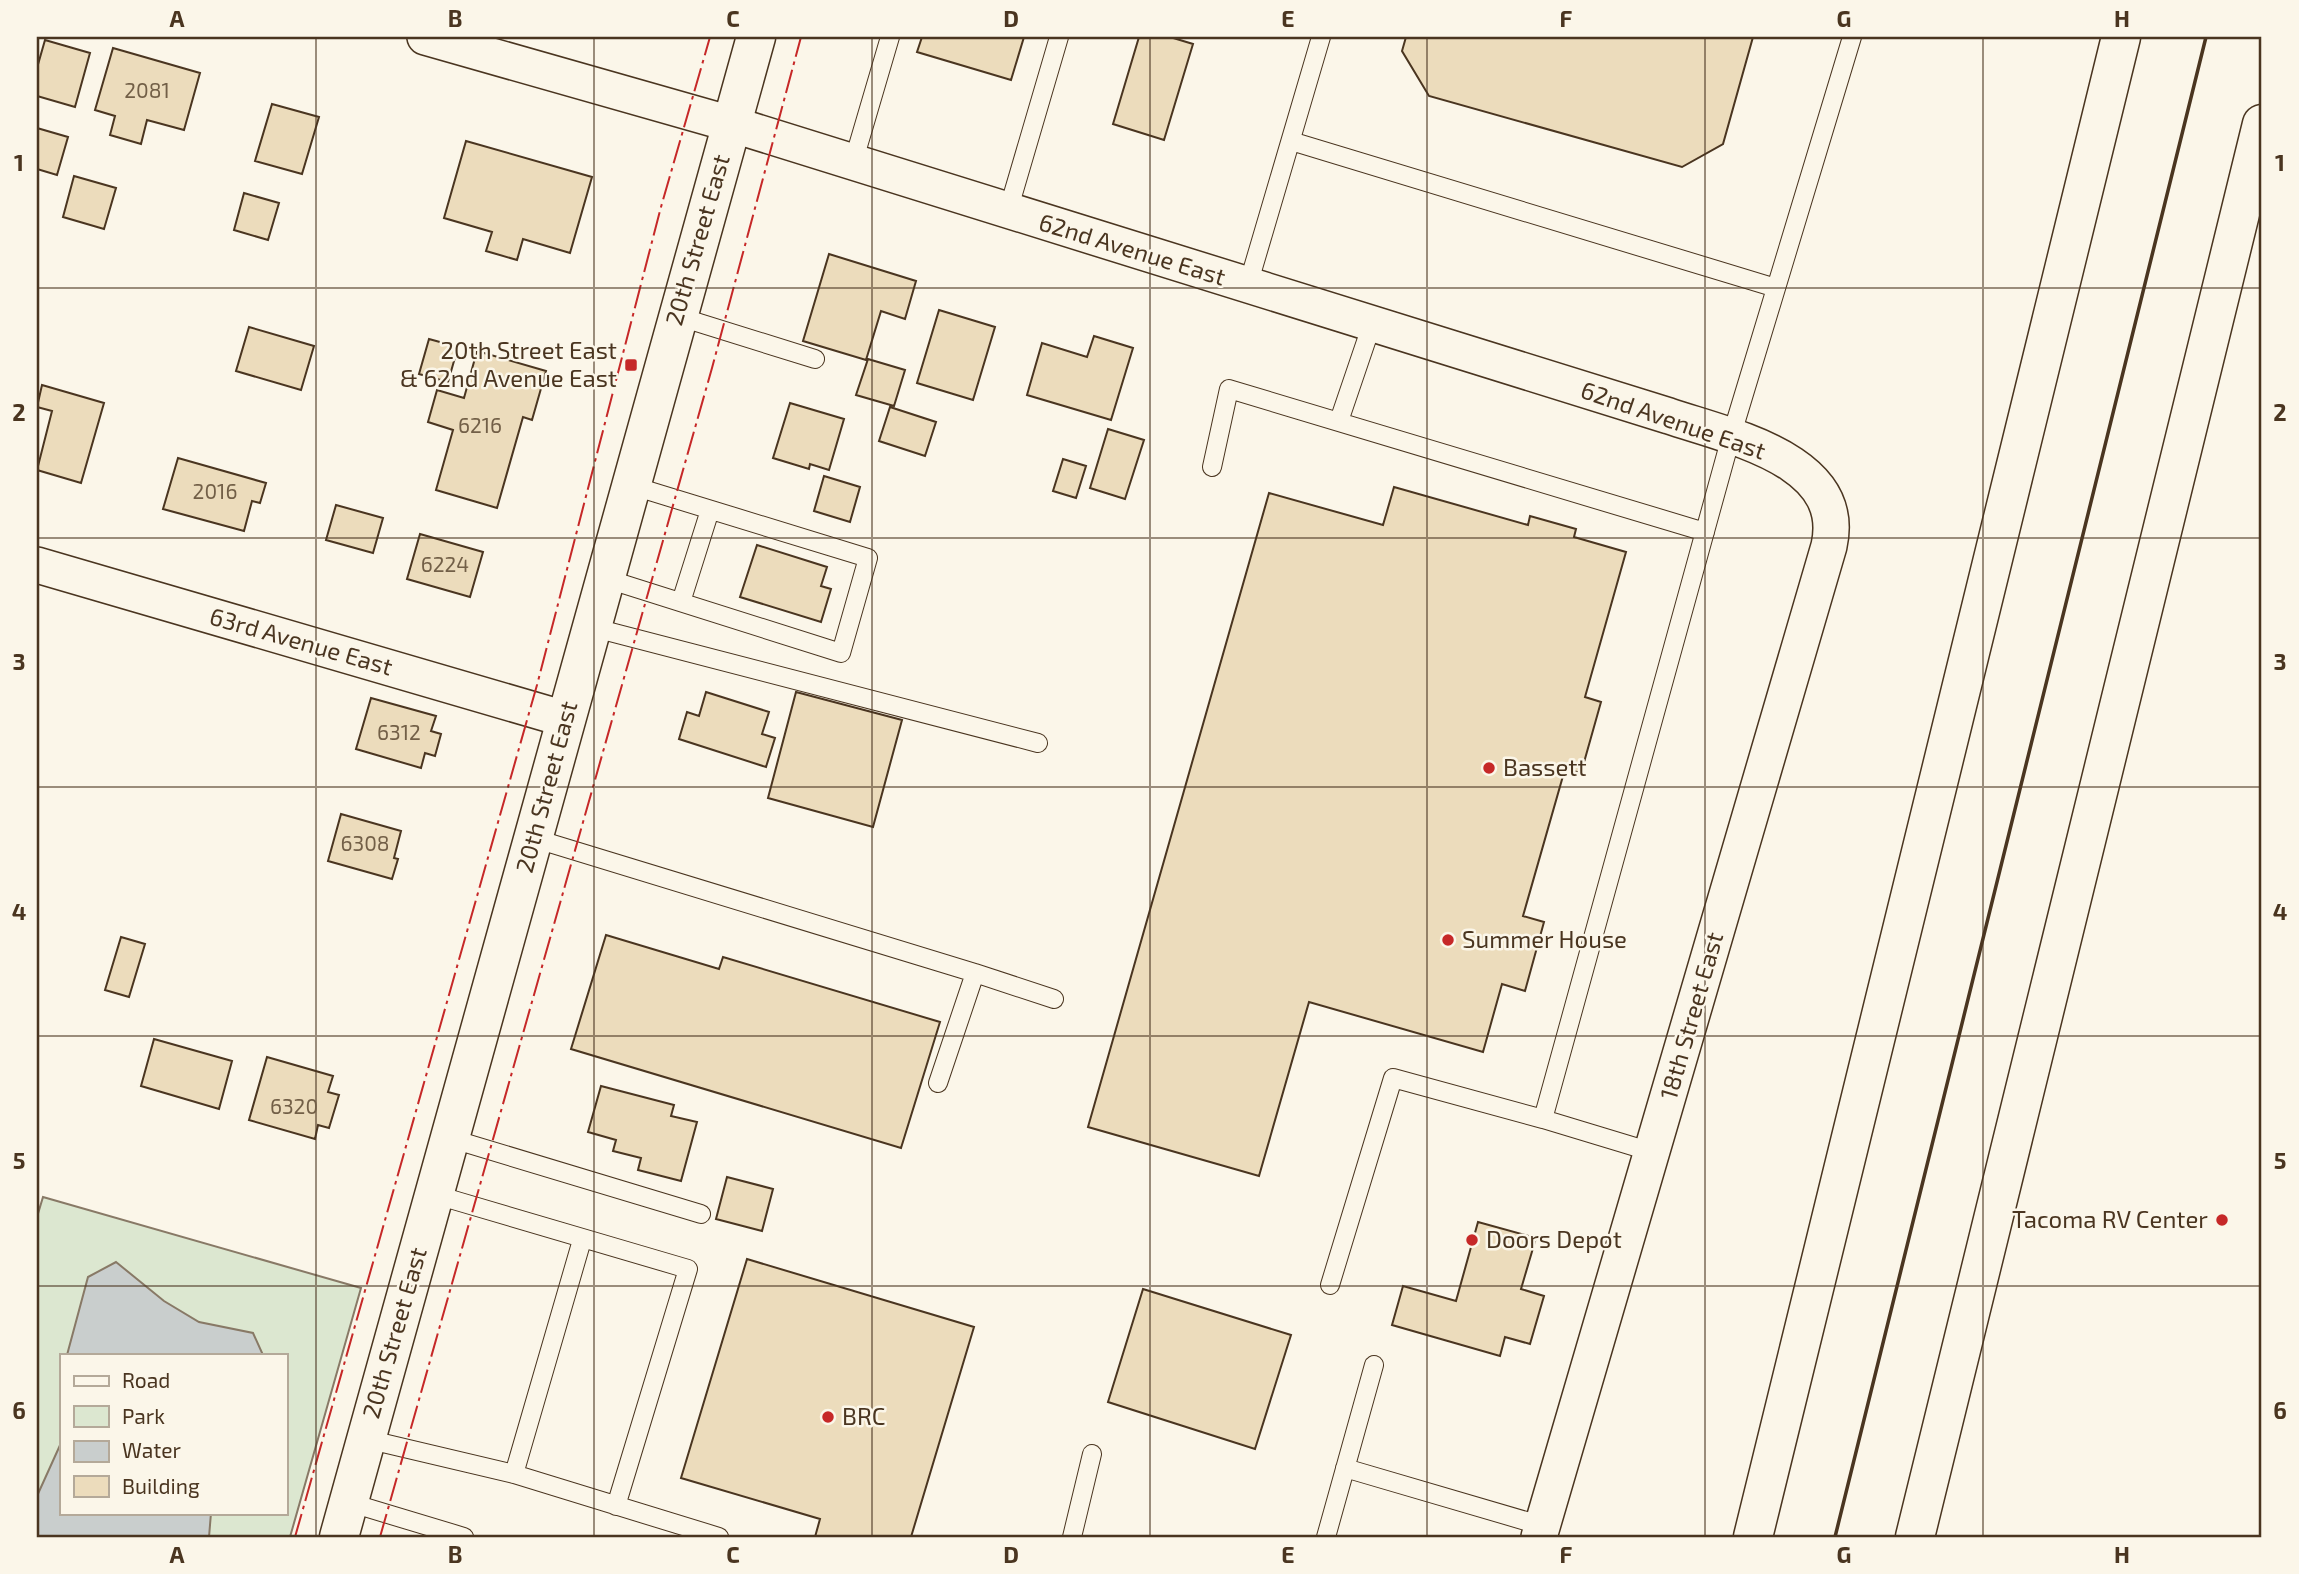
<svg xmlns="http://www.w3.org/2000/svg" width="2299" height="1574" font-family="'Exo 2',sans-serif">
	<rect width="100%" height="100%" fill="#fbf6e9"/>
	<!-- green -->
	<path fill="#dce7d0" stroke="#887966" stroke-width="2" fill-rule="evenodd" d="M 43,1197 L 361,1288 L 290,1537 L 37,1537 L 37,1217 ZM 61,1355 L 285,1355 L 285,1513 L 61,1513 Z"/>
	<!-- water -->
	<path fill="#c9cecd" stroke="#887966" stroke-width="2" d="M 116,1262 L 164,1301 L 199,1322 L 253,1333 L 263,1355 L 67,1355 L 88,1277 Z
		M 61,1443 L 61,1513 L 211,1513 L 209,1537 L 37,1537 L 37,1496 Z"/>
	<!-- building -->
	<path fill="#ecdcbc" stroke="#4a3520" stroke-width="2" d="M 922,37 L 1024,37 L 1011,80 L 917,52 Z
		M 1139,37 L 1170,37 L 1193,44 L 1164,140 L 1113,124 Z
		M 1406,37 L 1753,37 L 1723,144 L 1682,167 L 1429,96 L 1402,51 Z
		M 45,40 L 90,53 L 75,107 L 37,96 L 37,68 Z
		M 113,48 L 200,73 L 184,130 L 147,120 L 141,144 L 110,135 L 115,116 L 95,110 Z
		M 272,104 L 319,117 L 302,174 L 255,161 Z
		M 37,128 L 68,137 L 57,175 L 37,169 Z
		M 466,141 L 592,177 L 570,253 L 523,239 L 517,260 L 486,251 L 492,232 L 444,218 Z
		M 74,176 L 116,188 L 104,229 L 63,217 Z
		M 244,193 L 279,203 L 268,240 L 234,230 Z
		M 829,254 L 916,281 L 905,319 L 881,311 L 866,360 L 803,341 Z
		M 939,310 L 995,327 L 973,400 L 917,383 Z
		M 249,327 L 314,346 L 301,390 L 236,371 Z
		M 1094,336 L 1133,348 L 1111,420 L 1027,395 L 1042,343 L 1087,357 Z
		M 429,339 L 458,347 L 448,382 L 419,374 Z
		M 477,351 L 546,371 L 532,420 L 523,417 L 497,508 L 436,490 L 453,430 L 428,422 L 437,390 L 464,398 Z
		M 868,359 L 905,370 L 894,406 L 856,395 Z
		M 42,385 L 104,403 L 81,483 L 37,470 L 52,411 L 37,407 Z
		M 790,403 L 844,419 L 829,470 L 810,464 L 809,469 L 773,458 Z
		M 890,407 L 936,422 L 925,456 L 879,441 Z
		M 1108,429 L 1144,440 L 1125,499 L 1090,488 Z
		M 178,458 L 266,483 L 260,503 L 252,501 L 244,531 L 163,509 Z
		M 1063,459 L 1086,466 L 1076,498 L 1053,491 Z
		M 824,476 L 860,487 L 850,522 L 814,511 Z
		M 1394,487 L 1528,525 L 1530,516 L 1576,529 L 1574,537 L 1626,552 L 1585,697 L 1601,702 L 1581,773 L 1565,769 L 1523,916 L 1544,922 L 1525,991 L 1502,984 L 1483,1052 L 1309,1002 L 1259,1176 L 1088,1127 L 1269,493 L 1383,525 Z
		M 336,505 L 383,518 L 373,553 L 326,540 Z
		M 420,534 L 483,552 L 470,597 L 407,579 Z
		M 757,545 L 827,567 L 821,586 L 831,589 L 821,622 L 740,597 Z
		M 706,692 L 769,712 L 762,734 L 775,738 L 766,767 L 679,739 L 687,712 L 699,716 Z
		M 796,692 L 902,720 L 873,827 L 768,798 Z
		M 371,698 L 436,716 L 431,731 L 441,734 L 435,756 L 425,753 L 421,768 L 356,749 Z
		M 341,814 L 401,831 L 394,858 L 398,859 L 392,879 L 328,861 Z
		M 606,935 L 719,969 L 723,957 L 940,1022 L 901,1148 L 571,1049 Z
		M 121,937 L 145,944 L 129,997 L 105,990 Z
		M 154,1039 L 232,1061 L 219,1109 L 141,1086 Z
		M 267,1057 L 333,1076 L 328,1092 L 339,1095 L 329,1128 L 318,1125 L 315,1139 L 249,1120 Z
		M 601,1086 L 674,1105 L 671,1116 L 697,1122 L 681,1181 L 638,1170 L 641,1158 L 613,1151 L 616,1140 L 588,1132 Z
		M 727,1177 L 773,1189 L 762,1231 L 716,1219 Z
		M 1478,1222 L 1536,1238 L 1521,1289 L 1544,1296 L 1530,1344 L 1505,1337 L 1500,1356 L 1392,1325 L 1403,1286 L 1456,1301 Z
		M 747,1259 L 974,1327 L 911,1537 L 815,1537 L 820,1519 L 681,1478 Z
		M 1143,1289 L 1291,1335 L 1255,1449 L 1108,1402 Z"/>
	<g fill="none" stroke-linecap="round" stroke-linejoin="round">
		<!-- service casing -->
		<g stroke="#4a3520" stroke-width="20">
			<path id="service" d="M 1291,141 L 1776,288
				M 853,163 L 890,37
				M 1008,211 L 1059,37
				M 1248,285 L 1321,37
				M 677,316 L 815,359
				M 1339,421 L 1372,324
				M 1212,467 L 1229,389 L 1705,532
				M 604,578 L 841,653 L 868,558 L 630,485
				M 681,602 L 710,510
				M 591,627 L 1038,743
				M 533,838 L 975,973 L 938,1083
				M 975,973 L 1054,999
				M 1543,1119 L 1652,1152
				M 449,1138 L 701,1214
				M 433,1194 L 688,1269 L 616,1506
				M 1330,1285 L 1393,1078 L 1543,1119 L 1731,437 L 1852,37
				M 366,1439 L 514,1474 L 719,1537
				M 1345,1468 L 1543,1526
				M 514,1474 L 582,1240
				M 348,1502 L 464,1537
				M 1072,1537 L 1092,1454
				M 1326,1537 L 1374,1365"/>
		</g>
		<!-- minor casing -->
		<g stroke="#4a3520" stroke-width="38">
			<path id="minor" d="M 425,37 L 731,124 L 1669,416 C 1731,437 1848,460 1829,546 L 1539,1537
				M 37,565 L 565,719"/>
		</g>
		<!-- secondary casing -->
		<g stroke="#4a3520" stroke-width="41">
			<path id="secondary" d="M 339,1537 L 756,37"/>
		</g>
		<!-- motorway casing -->
		<g stroke="#4a3520" stroke-width="41">
			<path id="motorway" d="M 1753,1537 L 2121,37
				M 1915,1537 L 2262,124"/>
		</g>
		<!-- service -->
		<use href="#service" stroke="#fbf6e9" stroke-width="18"/>
		<!-- minor -->
		<use href="#minor" stroke="#fbf6e9" stroke-width="35"/>
		<!-- secondary -->
		<use href="#secondary" stroke="#fbf6e9" stroke-width="38"/>
		<!-- motorway -->
		<use href="#motorway" stroke="#fbf6e9" stroke-width="38"/>
		<!-- wall -->
		<path stroke="#4a3520" stroke-width="3.5" d="M 1835,1537 L 2206,37"/>
		<!-- power -->
		<path stroke="#c62828" stroke-width="2" stroke-dasharray="24 5 3.5 5" stroke-linecap="butt" d="M 295,1537 L 537,685 L 661,207 L 710,37
			M 380,1537 L 712,368 L 801,37"/>
	</g>
	<!-- grid -->
	<path fill="none" stroke="#4a3520" stroke-width="2" stroke-opacity="0.55" d="M 316,37 L 316,1537M 594,37 L 594,1537M 872,37 L 872,1537M 1150,37 L 1150,1537M 1427,37 L 1427,1537M 1705,37 L 1705,1537M 1983,37 L 1983,1537M 37,288 L 2262,288M 37,538 L 2262,538M 37,787 L 2262,787M 37,1036 L 2262,1036M 37,1286 L 2262,1286"/>
	<!-- markers -->
	<g fill="#c62828" stroke="#fbf6e9" stroke-width="2.5">
		<rect x="624" y="358" width="14" height="14" rx="3.5"/>
		<circle cx="1489" cy="768" r="7"/>
		<circle cx="1448" cy="940" r="7"/>
		<circle cx="2222" cy="1220" r="7"/>
		<circle cx="1472" cy="1240" r="7"/>
		<circle cx="828" cy="1417" r="7"/>
	</g>
	<g text-anchor="middle" stroke-width="5" stroke-linejoin="round" paint-order="stroke">
		<!-- number labels -->
		<g font-size="21" fill="#725f47">
			<text x="147" y="98">2081</text>
			<text x="480" y="433">6216</text>
			<text x="215" y="499">2016</text>
			<text x="445" y="572">6224</text>
			<text x="399" y="740">6312</text>
			<text x="365" y="851">6308</text>
			<text x="294" y="1114">6320</text>
		</g>
		<!-- street labels -->
		<g font-size="24" fill="#4a3520" stroke="#fbf6e9">
			<text transform="translate(698 240) rotate(-74)" y="8">20th Street East</text>
			<text transform="translate(1132 250) rotate(17)" y="8">62nd Avenue East</text>
			<text transform="translate(1673 421) rotate(19)" y="8">62nd Avenue East</text>
			<text transform="translate(301 642) rotate(16)" y="8">63rd Avenue East</text>
			<text transform="translate(547 787) rotate(-75)" y="8">20th Street East</text>
			<text transform="translate(1692 1016) rotate(-74)" y="8">18th Street East</text>
			<text transform="translate(395 1333) rotate(-74)" y="8">20th Street East</text>
		</g>
		<!-- poi labels -->
		<g font-size="24" fill="#4a3520" stroke="#fbf6e9" text-anchor="start">
			<text x="617" y="359" text-anchor="end">20th Street East<tspan x="617" dy="28">&amp; 62nd Avenue East</tspan></text>
			<text x="1503" y="776">Bassett</text>
			<text x="1462" y="948">Summer House</text>
			<text x="2208" y="1228" text-anchor="end">Tacoma RV Center</text>
			<text x="1486" y="1248">Doors Depot</text>
			<text x="842" y="1425">BRC</text>
		</g>
	</g>
	<!-- border -->
	<rect width="2299" height="1574" fill="none" stroke="#fbf6e9" stroke-width="77"/>
	<!-- legend -->
	<rect x="60" y="1354" width="228" height="161" fill="#fbf6e9" stroke="#b4a999" stroke-width="2"/>
	<rect x="74" y="1376" width="35" height="10" fill="#fbf6e9" stroke="#b4a999" stroke-width="2"/>
	<text x="122" y="1388" font-size="21" fill="#4a3520">Road</text>
	<rect x="74" y="1406" width="35" height="21" fill="#dce7d0" stroke="#b4a999" stroke-width="2"/>
	<text x="122" y="1424" font-size="21" fill="#4a3520">Park</text>
	<rect x="74" y="1441" width="35" height="21" fill="#c9cecd" stroke="#b4a999" stroke-width="2"/>
	<text x="122" y="1458" font-size="21" fill="#4a3520">Water</text>
	<rect x="74" y="1476" width="35" height="21" fill="#ecdcbc" stroke="#b4a999" stroke-width="2"/>
	<text x="122" y="1494" font-size="21" fill="#4a3520">Building</text>
	<rect x="38" y="38" width="2222" height="1498" fill="none" stroke="#4a3520" stroke-width="2.5"/>
	<g font-size="23" text-anchor="middle" font-weight="bold" fill="#4a3520">
		<text x="177" y="27">A</text>
		<text x="455" y="27">B</text>
		<text x="733" y="27">C</text>
		<text x="1011" y="27">D</text>
		<text x="1288" y="27">E</text>
		<text x="1566" y="27">F</text>
		<text x="1844" y="27">G</text>
		<text x="2122" y="27">H</text>
		<text x="19" y="171">1</text>
		<text x="2280" y="171">1</text>
		<text x="19" y="421">2</text>
		<text x="2280" y="421">2</text>
		<text x="19" y="670">3</text>
		<text x="2280" y="670">3</text>
		<text x="19" y="920">4</text>
		<text x="2280" y="920">4</text>
		<text x="19" y="1169">5</text>
		<text x="2280" y="1169">5</text>
		<text x="19" y="1419">6</text>
		<text x="2280" y="1419">6</text>
		<text x="177" y="1563">A</text>
		<text x="455" y="1563">B</text>
		<text x="733" y="1563">C</text>
		<text x="1011" y="1563">D</text>
		<text x="1288" y="1563">E</text>
		<text x="1566" y="1563">F</text>
		<text x="1844" y="1563">G</text>
		<text x="2122" y="1563">H</text>
	</g>
</svg>
